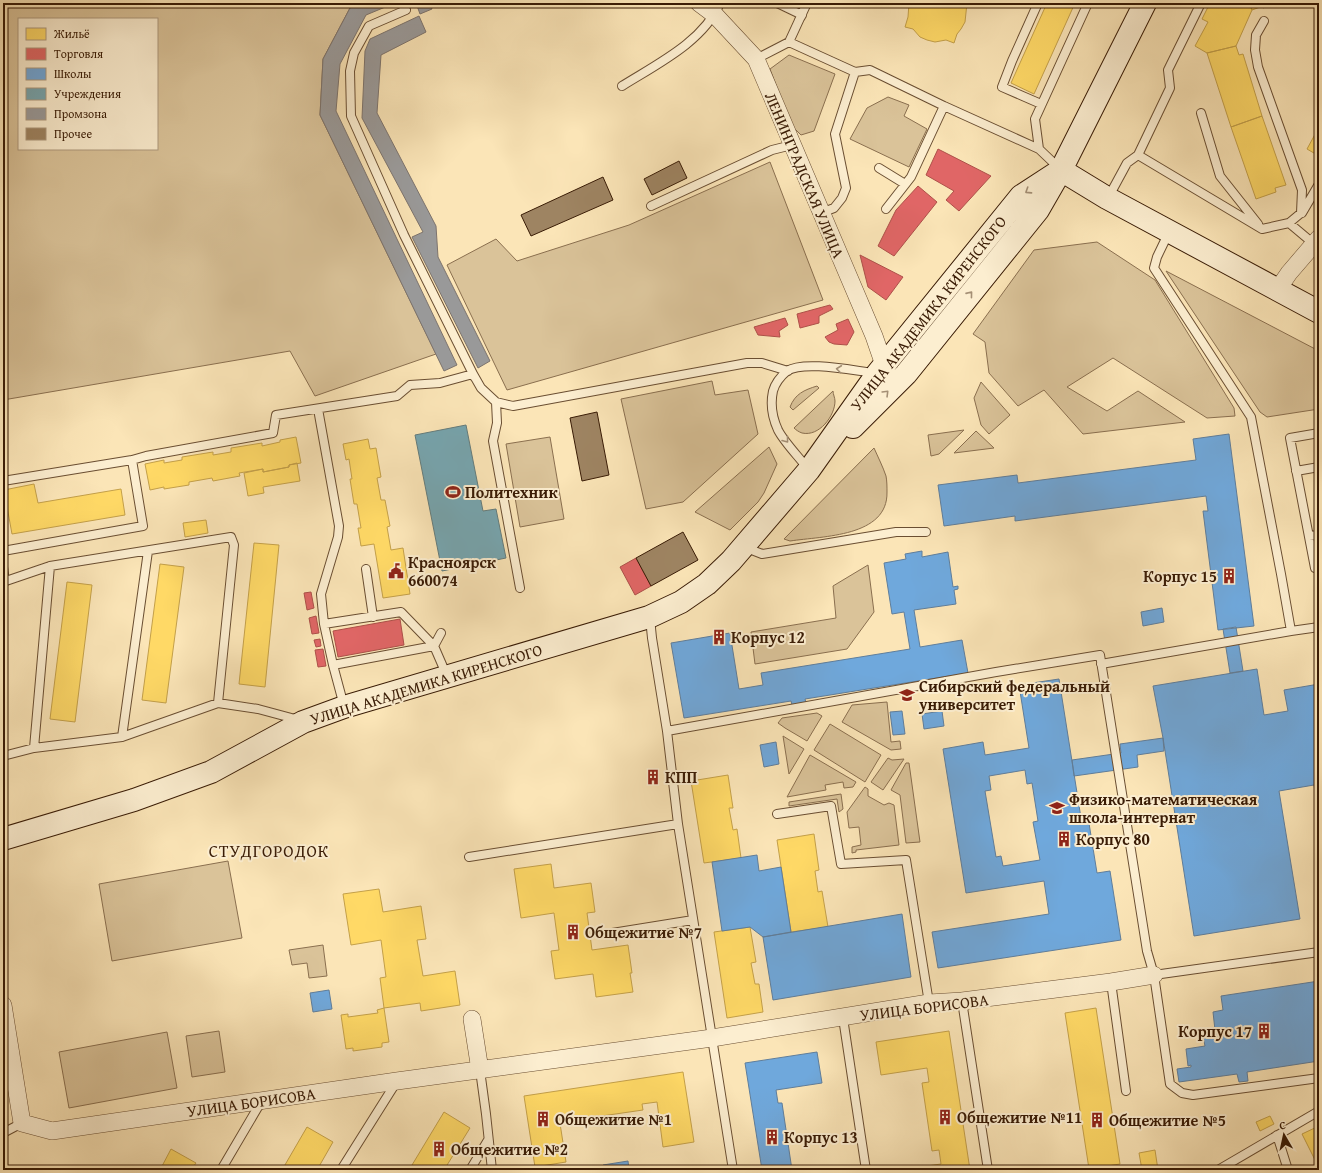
<svg xmlns="http://www.w3.org/2000/svg" width="1322" height="1173" font-family="'Gentium Book Plus',serif">
	<rect width="100%" height="100%" fill="#fbe5b7"/>
	<filter id="stains"><feTurbulence type="fractalNoise" baseFrequency=".005" numOctaves="4"/><feColorMatrix values="0 0 0 0 .2 0 0 0 0 .09 0 0 0 0 .02 0 0 0 .5 -.17"/></filter>
	<radialGradient id="worn" r=".72"><stop offset=".6" stop-color="#630" stop-opacity="0"/><stop offset="1" stop-color="#630" stop-opacity=".3"/></radialGradient>
	<!-- green -->
	<path fill="#dac399" stroke="#8a6f4f" fill-rule="evenodd" d="M 3,3 L 358,3 L 350,8 L 323,59 L 320,115 L 436,354 L 315,396 L 290,351 L 3,400 ZM 19,19 L 157,19 L 157,149 L 19,149 Z
		M 789,55 L 835,74 L 814,131 L 801,135 L 791,125 L 770,69 Z
		M 888,97 L 909,105 L 904,116 L 927,129 L 909,167 L 850,139 L 867,108 Z
		M 770,162 L 823,300 L 507,390 L 447,265 L 496,239 L 517,261 L 629,225 Z
		M 1097,242 L 1155,280 L 1234,408 L 1235,416 L 1207,418 L 1113,358 L 1067,387 L 1107,411 L 1138,391 L 1185,422 L 1083,434 L 1044,390 L 1018,406 L 989,373 L 985,342 L 973,334 L 1034,250 Z
		M 1166,271 L 1319,351 L 1319,409 L 1267,417 L 1260,412 Z
		M 712,381 L 715,395 L 748,390 L 758,434 L 683,502 L 646,509 L 621,399 Z
		M 981,382 L 1010,415 L 989,434 L 981,425 L 974,398 Z
		M 817,386 L 819,388 L 793,410 L 790,407 C 795,394 804,390 817,386 Z
		M 833,391 C 833,394 835,398 835,401 C 835,416 819,437 802,433 C 799,432 796,430 794,428 Z
		M 964,430 L 939,454 L 931,456 L 928,435 Z
		M 976,431 L 994,448 L 954,453 Z
		M 550,437 L 564,519 L 520,527 L 506,444 Z
		M 769,447 L 777,464 L 764,493 L 758,502 L 730,530 L 695,512 Z
		M 874,448 C 878,457 883,467 886,476 C 887,481 887,487 887,492 C 888,537 823,536 790,541 L 784,539 Z
		M 868,565 L 874,612 L 847,649 L 755,664 L 751,632 L 836,618 L 833,586 Z
		M 887,702 L 891,742 L 900,741 L 901,749 L 891,750 L 842,722 L 852,705 Z
		M 817,713 L 822,716 L 807,741 L 785,728 L 778,723 L 782,718 Z
		M 830,724 L 881,755 L 865,782 L 814,750 Z
		M 783,736 L 804,749 L 789,774 Z
		M 810,755 L 856,782 L 853,787 L 844,788 L 843,782 L 825,785 L 826,790 L 787,797 Z
		M 888,758 L 892,760 L 904,759 L 883,790 L 871,782 Z
		M 906,763 L 909,763 L 920,842 L 906,843 L 900,795 L 891,790 Z
		M 865,787 L 868,789 L 868,796 L 884,805 L 889,803 L 894,805 L 899,845 L 856,850 L 856,852 L 852,853 L 852,847 L 861,845 L 859,827 L 849,828 L 847,812 Z
		M 841,794 L 843,809 L 839,812 L 837,799 L 789,806 L 789,802 Z
		M 228,861 L 242,938 L 112,961 L 99,884 Z
		M 323,945 L 327,976 L 309,978 L 307,963 L 292,965 L 289,950 Z
		M 219,1031 L 225,1072 L 192,1077 L 186,1036 Z
		M 167,1032 L 177,1088 L 69,1108 L 59,1052 Z"/>
	<!-- homes -->
	<path fill="#ffd966" stroke="#c4a049" d="M 909,3 L 967,3 L 965,22 L 961,29 L 957,34 L 954,43 L 946,40 L 935,42 L 927,40 L 920,37 L 913,29 L 905,27 L 908,17 Z
		M 1047,3 L 1075,3 L 1034,94 L 1011,83 Z
		M 1210,3 L 1215,4 L 1216,3 L 1249,3 L 1252,10 L 1236,46 L 1207,53 L 1195,46 L 1208,22 L 1202,19 Z
		M 1249,3 L 1278,3 L 1263,8 L 1263,6 L 1252,10 Z
		M 1236,46 L 1239,55 L 1243,54 L 1262,116 L 1231,127 L 1207,53 Z
		M 1262,116 L 1286,185 L 1275,188 L 1276,192 L 1256,199 L 1231,127 Z
		M 1319,127 L 1319,156 L 1307,149 Z
		M 296,437 L 301,463 L 289,465 L 289,467 L 263,472 L 263,469 L 239,473 L 240,476 L 213,481 L 212,478 L 189,482 L 189,485 L 164,489 L 164,487 L 150,490 L 145,464 L 164,460 L 164,463 L 182,460 L 182,457 L 213,452 L 213,455 L 231,452 L 231,448 L 262,443 L 262,446 L 280,442 L 280,440 Z
		M 368,439 L 370,449 L 376,448 L 381,477 L 377,478 L 381,500 L 385,500 L 390,526 L 387,527 L 391,550 L 403,548 L 410,594 L 383,598 L 374,544 L 361,546 L 358,528 L 361,528 L 357,504 L 354,504 L 350,479 L 352,479 L 349,459 L 346,460 L 343,444 Z
		M 297,463 L 300,481 L 263,487 L 264,493 L 248,496 L 244,473 L 263,469 L 263,472 L 289,467 L 289,465 Z
		M 34,484 L 38,503 L 121,489 L 125,515 L 12,534 L 4,490 Z
		M 206,520 L 208,533 L 185,537 L 183,523 Z
		M 254,543 L 279,545 L 265,687 L 239,684 Z
		M 160,564 L 184,567 L 166,703 L 142,700 Z
		M 67,582 L 92,585 L 75,722 L 50,719 Z
		M 728,775 L 733,808 L 729,808 L 733,830 L 737,829 L 741,858 L 704,863 L 691,781 Z
		M 814,834 L 819,870 L 815,871 L 818,892 L 822,891 L 828,927 L 791,932 L 777,840 Z
		M 551,864 L 554,888 L 591,883 L 595,912 L 587,913 L 592,950 L 628,945 L 632,973 L 630,973 L 633,992 L 596,997 L 593,974 L 555,979 L 551,951 L 559,950 L 554,913 L 521,918 L 514,869 Z
		M 379,889 L 383,912 L 421,906 L 426,939 L 417,940 L 423,976 L 455,971 L 460,1005 L 421,1011 L 420,1003 L 384,1008 L 380,978 L 386,977 L 381,940 L 351,945 L 343,894 Z
		M 750,927 L 756,962 L 751,963 L 755,984 L 759,984 L 763,1012 L 727,1018 L 714,932 Z
		M 384,1008 L 389,1042 L 382,1043 L 382,1047 L 353,1051 L 353,1048 L 346,1049 L 341,1015 L 348,1014 L 348,1017 L 378,1013 L 377,1010 Z
		M 1096,1008 L 1120,1164 L 1089,1169 L 1065,1013 Z
		M 949,1031 L 970,1170 L 898,1170 L 941,1164 L 939,1150 L 932,1151 L 922,1083 L 929,1082 L 927,1068 L 881,1075 L 876,1042 Z
		M 683,1072 L 694,1142 L 663,1147 L 657,1102 L 642,1104 L 643,1110 L 574,1120 L 573,1115 L 559,1117 L 566,1162 L 535,1167 L 524,1096 Z
		M 444,1112 L 470,1128 L 444,1170 L 409,1170 Z
		M 1270,1116 L 1274,1124 L 1260,1131 L 1256,1122 Z
		M 1319,1126 L 1319,1168 L 1302,1134 Z
		M 307,1127 L 333,1142 L 317,1170 L 282,1170 Z
		M 171,1149 L 196,1163 L 191,1170 L 160,1170 Z
		M 1155,1150 L 1158,1170 L 1142,1170 L 1139,1153 Z"/>
	<!-- shops -->
	<path fill="#e06666" stroke="#ae5049" d="M 938,149 L 991,176 L 959,211 L 946,200 L 954,191 L 926,175 Z
		M 918,186 L 937,202 L 894,256 L 878,246 L 896,210 Z
		M 860,255 L 903,277 L 886,300 L 868,287 Z
		M 830,305 L 833,309 L 819,316 L 819,323 L 800,328 L 797,314 Z
		M 785,318 L 788,325 L 779,331 L 780,337 L 758,335 L 754,327 Z
		M 848,319 L 854,332 L 847,345 L 834,344 L 829,342 L 825,337 L 838,330 L 836,324 Z
		M 636,558 L 651,586 L 635,595 L 620,567 Z
		M 311,592 L 314,608 L 307,610 L 304,593 Z
		M 316,616 L 319,633 L 312,634 L 309,618 Z
		M 400,619 L 404,645 L 338,657 L 333,631 Z
		M 320,639 L 321,646 L 316,647 L 314,640 Z
		M 323,649 L 326,666 L 318,667 L 315,650 Z"/>
	<!-- schools -->
	<path fill="#6fa8dc" stroke="#5f7e9c" fill-rule="evenodd" d="M 1229,434 L 1254,626 L 1218,630 L 1203,511 L 1208,511 L 1206,496 L 1015,521 L 1015,516 L 944,526 L 938,485 L 1017,475 L 1018,483 L 1196,460 L 1193,439 Z
		M 922,551 L 922,557 L 948,552 L 953,587 L 958,586 L 958,589 L 954,590 L 956,604 L 914,610 L 920,647 L 962,640 L 968,673 L 805,699 L 806,703 L 792,705 L 791,701 L 684,718 L 671,643 L 730,633 L 739,689 L 763,685 L 761,673 L 910,649 L 904,612 L 892,614 L 884,563 L 906,559 L 905,554 Z
		M 1162,608 L 1164,622 L 1143,626 L 1141,612 Z
		M 1236,627 L 1243,671 L 1230,673 L 1223,629 Z
		M 1257,669 L 1264,715 L 1288,711 L 1284,690 L 1319,684 L 1319,817 L 1314,785 L 1279,791 L 1300,919 L 1194,936 L 1163,738 L 1153,686 Z
		M 1059,679 L 1081,818 L 1088,817 L 1097,873 L 1110,871 L 1121,940 L 938,968 L 932,932 L 1049,914 L 1044,881 L 966,893 L 943,749 L 983,742 L 985,755 L 1029,748 L 1019,685 ZM 1025,770 L 1027,784 L 1032,783 L 1038,821 L 1033,822 L 1040,860 L 1003,866 L 1001,856 L 996,857 L 985,791 L 991,790 L 989,776 Z
		M 902,711 L 905,734 L 893,735 L 890,712 Z
		M 942,711 L 944,726 L 924,729 L 922,714 Z
		M 1163,738 L 1164,751 L 1137,755 L 1138,767 L 1074,776 L 1072,760 L 1121,753 L 1120,744 Z
		M 776,742 L 779,764 L 764,767 L 760,745 Z
		M 656,772 L 657,781 L 649,782 L 648,773 Z
		M 757,855 L 759,871 L 781,867 L 791,932 L 763,937 L 750,927 L 722,931 L 712,862 Z
		M 902,914 L 911,977 L 773,1000 L 763,937 Z
		M 1319,981 L 1319,1061 L 1247,1072 L 1248,1081 L 1239,1082 L 1237,1074 L 1179,1082 L 1177,1069 L 1191,1067 L 1191,1065 L 1188,1066 L 1186,1049 L 1205,1046 L 1202,1032 L 1215,1030 L 1213,1012 L 1223,1010 L 1221,996 Z
		M 329,990 L 332,1009 L 313,1012 L 310,993 Z
		M 817,1052 L 822,1083 L 776,1090 L 778,1103 L 782,1103 L 792,1170 L 762,1170 L 745,1063 Z
		M 628,1161 L 629,1170 L 604,1170 L 603,1165 Z"/>
	<!-- public -->
	<path fill="#76a5af" stroke="#647c7c" d="M 466,425 L 483,511 L 496,509 L 506,558 L 442,571 L 415,435 Z"/>
	<!-- industry -->
	<path fill="#999" stroke="#7c736d" d="M 358,3 L 395,3 L 366,15 L 340,64 L 336,111 L 457,365 L 444,371 L 320,115 L 323,59 L 350,8 Z
		M 416,3 L 430,3 L 432,9 L 420,14 Z
		M 419,16 L 426,32 L 381,55 L 377,113 L 436,226 L 438,257 L 490,361 L 478,368 L 412,237 L 423,232 L 362,118 L 365,51 L 370,39 Z"/>
	<!-- building -->
	<path fill="#9e8462" stroke="#391b05" d="M 679,161 L 687,178 L 652,195 L 644,179 Z
		M 603,177 L 613,200 L 531,236 L 521,215 Z
		M 597,412 L 609,475 L 582,481 L 570,418 Z
		M 683,532 L 698,560 L 651,586 L 636,558 Z"/>
	<g fill="none" stroke-linecap="round" stroke-linejoin="round">
		<!-- service casing -->
		<g stroke="#6a4e32" stroke-width="10">
			<path id="service" d="M 777,3 L 802,15 L 799,20
				M 1038,3 L 1012,61 L 1002,87 L 1041,104
				M 1201,3 L 1168,70 L 1170,88 L 1138,155 L 1262,229 L 1289,223 L 1314,244
				M 406,10 L 369,26 L 354,53 L 350,71 L 351,116 L 404,235 L 475,378
				M 1264,21 L 1256,35 L 1255,50 L 1258,67 L 1302,190 L 1301,213 L 1289,223
				M 789,42 L 855,72 L 870,70 L 944,106 L 1039,149 L 1060,169
				M 756,59 L 789,42 L 807,3
				M 622,86 C 657,64 703,42 720,3
				M 1201,113 L 1220,176 L 1258,224
				M 1039,149 L 1035,119 L 1088,3
				M 879,168 L 905,184
				M 1108,198 L 1127,163 L 1138,155
				M 651,206 L 772,150 L 792,145
				M 886,209 L 911,177 L 944,106
				M 821,213 L 834,208 L 842,198 L 846,188 L 835,134 L 855,72
				M 1302,213 L 1319,184
				M 493,399 L 496,402 L 497,423 L 493,441 L 520,588
				M 318,409 L 339,526 L 338,537 L 321,594 L 324,624 L 333,665 L 344,706
				M 1319,433 L 1290,438 L 1315,568 L 1319,568
				M 808,469 C 799,457 784,442 778,430 C 772,417 770,405 773,391 C 775,384 781,376 787,371 C 804,360 855,371 875,373
				M 1296,471 L 1319,467
				M 3,481 L 132,460 L 146,456 L 273,433 L 276,415 L 397,396 L 410,385 L 440,383 L 473,374 L 481,388 L 496,402 L 513,406 L 747,363 L 762,363 L 788,371
				M 1309,536 L 1319,535
				M 744,547 L 762,554 L 896,532 L 926,532
				M 3,551 L 143,526 L 132,460
				M 3,567 L 5,582
				M 366,569 L 373,617
				M 3,582 L 50,566 L 231,537 L 234,545 L 218,703
				M 650,618 L 652,638 L 667,731 L 678,824 L 733,1170
				M 324,624 L 401,612 L 434,646 L 447,676
				M 1291,631 L 1319,627
				M 434,646 L 441,633
				M 1101,664 L 1291,631 L 1281,574 L 1251,417 L 1154,268 L 1157,257 L 1169,232
				M 333,665 L 434,646
				M 667,731 L 996,672 L 1100,655 L 1147,951 L 1154,975 L 1170,1084 L 1182,1093 L 1193,1095 L 1319,1078
				M 122,737 L 148,551
				M 34,748 L 50,566
				M 3,756 L 34,748 L 122,737 L 218,703 L 258,709 L 299,720
				M 777,814 L 831,806 L 841,864 L 906,860 L 929,1003
				M 469,857 L 678,824
				M 606,934 L 693,920
				M 1154,975 L 1319,952
				M 1111,982 L 1126,1091
				M 962,1001 L 988,1170
				M 843,1018 L 866,1170
				M 480,1070 L 486,1114 L 492,1170
				M 3,1133 L 22,1123
				M 1277,1135 L 1288,1170
				M 221,1170 L 261,1102
				M 341,1170 L 397,1081
				M 470,1170 L 488,1140
				M 1218,1170 L 1319,1111"/>
		</g>
		<!-- minor casing -->
		<g stroke="#6a4e32" stroke-width="18">
			<path id="minor" d="M 699,3 L 715,15 L 756,59 L 874,336 L 884,365
				M 1278,289 L 1289,273 L 1319,238
				M 3,1005 L 22,1123 L 52,1131 L 397,1081 L 712,1038 L 929,1003 L 962,1001 L 1111,982 L 1154,975
				M 472,1019 L 480,1070"/>
		</g>
		<!-- secondary casing -->
		<g stroke="#391b05" stroke-width="24">
			<path id="secondary" d="M 1061,170 L 1107,198 L 1319,312
				M 853,427 L 906,374 L 1038,210 L 1061,170 L 1145,3
				M 3,839 L 134,800 L 211,772 L 303,722 L 344,707 L 649,617 L 681,602 L 707,584 L 731,561 L 809,470 L 877,374 L 1021,196 L 1061,170"/>
		</g>
		<!-- service -->
		<use href="#service" stroke="#fceed0" stroke-width="8"/>
		<!-- minor -->
		<use href="#minor" stroke="#fceed0" stroke-width="17"/>
		<!-- secondary -->
		<use href="#secondary" stroke="#fceed0" stroke-width="22"/>
	</g>
	<!-- one-way arrows -->
	<defs><path id="oneway-chevron" d="M-2-3.5L2.5 0L-2 3.5" fill="none" stroke-width="1.6" stroke-linecap="round" stroke-linejoin="round"/></defs>
	<g stroke="#a48f75">
		<use href="#oneway-chevron" transform="translate(1028 191) rotate(147)"/>
		<use href="#oneway-chevron" transform="translate(970 294) rotate(-51)"/>
		<use href="#oneway-chevron" transform="translate(839 369) rotate(-173)"/>
		<use href="#oneway-chevron" transform="translate(886 393) rotate(-45)"/>
		<use href="#oneway-chevron" transform="translate(786 440) rotate(52)"/>
	</g>
	<!-- icons -->
	<defs>
		<g id="stadium-bare" transform="scale(1.2)"><path d="M0-5a6.5 5 0 1 0 0 10a6.5 5 0 1 0 0-10ZM-3.5-1.8h7v3.6h-7Z" fill="#8f2418" stroke="#fceed0" stroke-width="2.5" paint-order="stroke"/></g>
		<g id="civic-bare" transform="scale(1.2)"><path d="M-.6-6.5H3V-4.5H.6V-3L4-1V1h2V6H-6V1h2V-1L-.6-3ZM-1.2 2.5V6h2.4V2.5Z" fill="#8f2418" stroke="#fceed0" stroke-width="2.5" paint-order="stroke"/></g>
		<g id="building-bare" transform="scale(1.2)"><path d="M-4-6H4V6H1V3H-1V6H-4ZM-2.5-4.3h1.7v1.8h-1.7ZM.8-4.3h1.7v1.8H.8ZM-2.5-1h1.7V.8h-1.7ZM.8-1h1.7V.8H.8Z" fill="#8f2418" stroke="#fceed0" stroke-width="2.5" paint-order="stroke"/></g>
		<g id="university-bare" transform="scale(1.2)"><path d="M0-5L7-2L0 1L-7-2ZM-4 1L0 2.5L4 1V4Q0 6-4 4Z" fill="#8f2418" stroke="#fceed0" stroke-width="2.5" paint-order="stroke"/></g>
		<g id="school-bare" transform="scale(1.2)"><path d="M0-5L7-2L0 1L-7-2ZM-4 1L0 2.5L4 1V4Q0 6-4 4Z" fill="#8f2418" stroke="#fceed0" stroke-width="2.5" paint-order="stroke"/></g>
	</defs>
	<g fill-rule="evenodd">
		<use href="#stadium-bare" x="453" y="492"/>
		<use href="#civic-bare" x="396" y="571"/>
		<use href="#building-bare" x="1229" y="576"/>
		<use href="#building-bare" x="719" y="637"/>
		<use href="#university-bare" x="907" y="695"/>
		<use href="#building-bare" x="653" y="777"/>
		<use href="#school-bare" x="1057" y="808"/>
		<use href="#building-bare" x="1064" y="839"/>
		<use href="#building-bare" x="573" y="932"/>
		<use href="#building-bare" x="1264" y="1031"/>
		<use href="#building-bare" x="945" y="1117"/>
		<use href="#building-bare" x="543" y="1119"/>
		<use href="#building-bare" x="1097" y="1120"/>
		<use href="#building-bare" x="772" y="1137"/>
		<use href="#building-bare" x="439" y="1149"/>
	</g>
	<g text-anchor="middle" stroke-width="4" stroke-linejoin="round" paint-order="stroke">
		<!-- street labels -->
		<g font-size="16" fill="#391b05" stroke="#fceed0">
			<text transform="translate(805 175) rotate(67)" y="6">ЛЕНИНГРАДСКАЯ УЛИЦА</text>
			<text transform="translate(928 313) rotate(-52)" y="6">УЛИЦА АКАДЕМИКА КИРЕНСКОГО</text>
			<text transform="translate(426 684) rotate(-17)" y="6">УЛИЦА АКАДЕМИКА КИРЕНСКОГО</text>
			<text transform="translate(924 1007) rotate(-7)" y="6">УЛИЦА БОРИСОВА</text>
			<text transform="translate(251 1102) rotate(-8)" y="6">УЛИЦА БОРИСОВА</text>
		</g>
		<!-- poi labels -->
		<g font-size="16" font-weight="bold" fill="#391b05" stroke="#fceed0" text-anchor="start">
			<text x="465" y="498">Политехник</text>
			<text x="408" y="568">Красноярск<tspan x="408" dy="18">660074</tspan></text>
			<text x="1217" y="582" text-anchor="end">Корпус 15</text>
			<text x="731" y="643">Корпус 12</text>
			<text x="919" y="692">Сибирский федеральный<tspan x="919" dy="18">университет</tspan></text>
			<text x="665" y="783">КПП</text>
			<text x="1069" y="805">Физико-математическая<tspan x="1069" dy="18">школа-интернат</tspan></text>
			<text x="1076" y="845">Корпус 80</text>
			<text x="585" y="938">Общежитие №7</text>
			<text x="1252" y="1037" text-anchor="end">Корпус 17</text>
			<text x="957" y="1123">Общежитие №11</text>
			<text x="555" y="1125">Общежитие №1</text>
			<text x="1109" y="1126">Общежитие №5</text>
			<text x="784" y="1143">Корпус 13</text>
			<text x="451" y="1155">Общежитие №2</text>
		</g>
		<!-- neighbourhood labels -->
		<g font-size="17" letter-spacing="1" fill="#391b05" stroke="#fceed0">
			<text x="269" y="857">СТУДГОРОДОК</text>
		</g>
	</g>
	<!-- margin -->
	<rect width="1322" height="1173" fill="none" stroke="#fbe5b7" stroke-width="16"/>
	<rect x="4" y="4" width="1314" height="1165" fill="none" stroke="#391b05" stroke-width="2"/>
	<rect x="8" y="8" width="1306" height="1157" fill="none" stroke="#391b05"/>
	<!-- legend -->
	<rect x="18" y="18" width="140" height="132" fill="#fceed0" stroke="#ae9a7f"/>
	<rect x="26" y="28" width="20" height="12" fill="#ffd966" stroke="#ae9a7f"/>
	<text x="54" y="38" font-size="12" fill="#391b05">Жильё</text>
	<rect x="26" y="48" width="20" height="12" fill="#e06666" stroke="#ae9a7f"/>
	<text x="54" y="58" font-size="12" fill="#391b05">Торговля</text>
	<rect x="26" y="68" width="20" height="12" fill="#6fa8dc" stroke="#ae9a7f"/>
	<text x="54" y="78" font-size="12" fill="#391b05">Школы</text>
	<rect x="26" y="88" width="20" height="12" fill="#76a5af" stroke="#ae9a7f"/>
	<text x="54" y="98" font-size="12" fill="#391b05">Учреждения</text>
	<rect x="26" y="108" width="20" height="12" fill="#999999" stroke="#ae9a7f"/>
	<text x="54" y="118" font-size="12" fill="#391b05">Промзона</text>
	<rect x="26" y="128" width="20" height="12" fill="#9e8462" stroke="#ae9a7f"/>
	<text x="54" y="138" font-size="12" fill="#391b05">Прочее</text>
	<!-- north arrow -->
	<g transform="translate(1284 1135) rotate(351)" stroke="#fceed0" stroke-width="3" paint-order="stroke">
	<path d="M0-3L7 15L0 10L-7 15Z" fill="#391b05"/>
	<text y="-6" font-size="11" font-weight="bold" text-anchor="middle" fill="#391b05">С</text>
	</g>
	<rect width="100%" height="100%" filter="url(#stains)"/>
	<rect width="100%" height="100%" fill="url(#worn)"/>
</svg>
